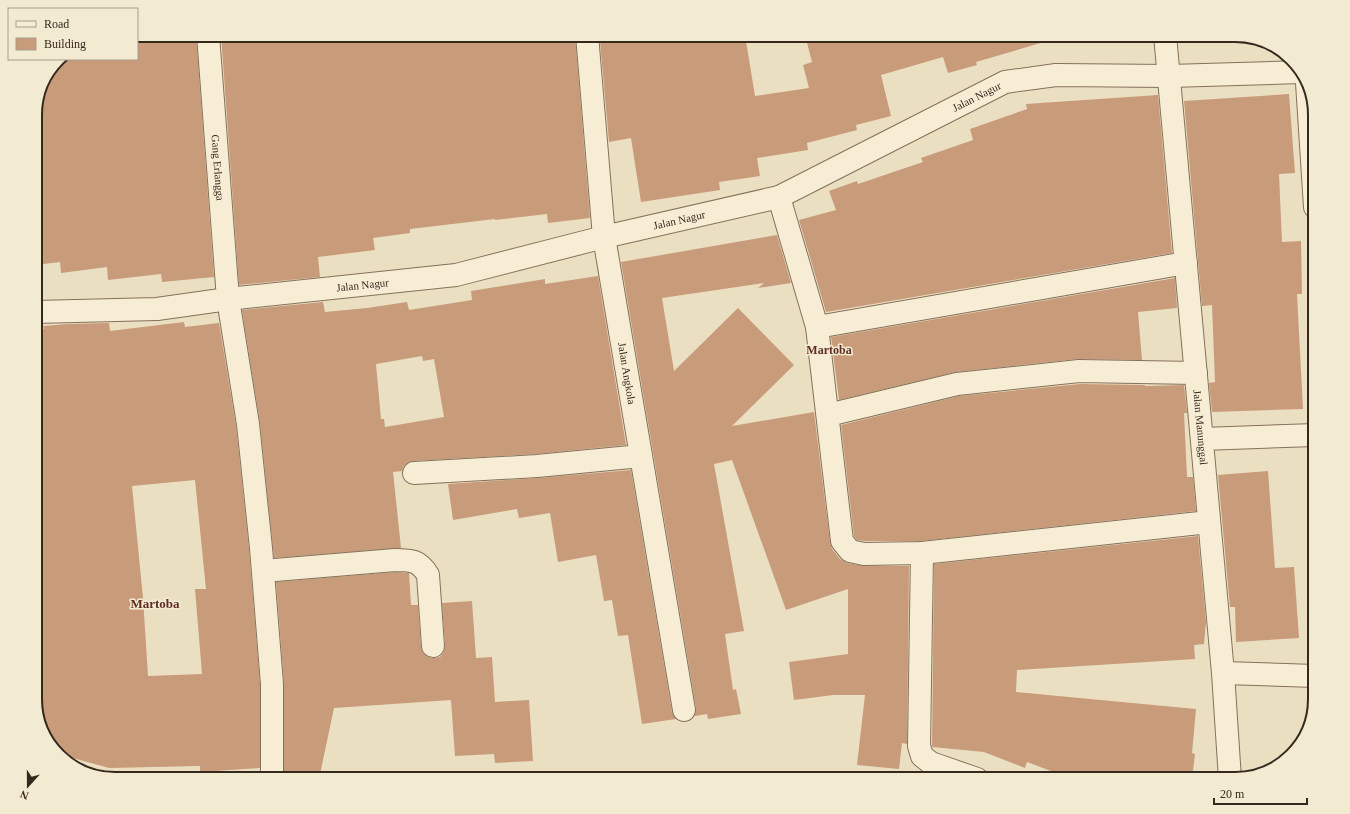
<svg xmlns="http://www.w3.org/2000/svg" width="1350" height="814" font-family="Georgia,serif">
	<rect width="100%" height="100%" fill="#ebdfc2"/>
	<!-- building -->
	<path fill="#c89b7a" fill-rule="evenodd" d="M 137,35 L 196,35 L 214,277 L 162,282 L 161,274 L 108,280 L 107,267 L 61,273 L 60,262 L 35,265 L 35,110 L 41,84 L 57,60 L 137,59 Z
		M 221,35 L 575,35 L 590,218 L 548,223 L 547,214 L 495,220 L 495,219 L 410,229 L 410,233 L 373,238 L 375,250 L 318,257 L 320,277 L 239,285 Z
		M 641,35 L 745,35 L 755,96 L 809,88 L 803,65 L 812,62 L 805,35 L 1043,35 L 1044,42 L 976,62 L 977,65 L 948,73 L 943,57 L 881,75 L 891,116 L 856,125 L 857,130 L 807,143 L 808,150 L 757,158 L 760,176 L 719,182 L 720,190 L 641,202 L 631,138 L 609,142 L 600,41 Z
		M 1289,94 L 1295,173 L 1279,174 L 1282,242 L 1301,241 L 1302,294 L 1297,294 L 1303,409 L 1212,412 L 1209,383 L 1215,382 L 1212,305 L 1202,306 L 1184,101 Z
		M 1158,95 L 1172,253 L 826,312 L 799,220 L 836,210 L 829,191 L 857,181 L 858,184 L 923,162 L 921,158 L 973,140 L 970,129 L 1027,109 L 1026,104 Z
		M 777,235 L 791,283 L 758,288 L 764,283 L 662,298 L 674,371 L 738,308 L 794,365 L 732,426 L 814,412 L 830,542 L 832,549 L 840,559 L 847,563 L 864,566 L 909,566 L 907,744 L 902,743 L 899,769 L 857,765 L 865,695 L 833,695 L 794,700 L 789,662 L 848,654 L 848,589 L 786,610 L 732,460 L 714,464 L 744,631 L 725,634 L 733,690 L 736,689 L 741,714 L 708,719 L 707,714 L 695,716 L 696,708 L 621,262 Z
		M 598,276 L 626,445 L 536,454 L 413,461 L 407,463 L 403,467 L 402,471 L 393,472 L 401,548 L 274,558 L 260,423 L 242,310 L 323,302 L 325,312 L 367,308 L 407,302 L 409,310 L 472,300 L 471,291 L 545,279 L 545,284 ZM 422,356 L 423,361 L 434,359 L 444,417 L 385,427 L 384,419 L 381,419 L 376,364 Z
		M 1175,278 L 1177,308 L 1138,312 L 1142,360 L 1078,359 L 956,372 L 839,400 L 831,337 Z
		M 184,322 L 185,327 L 219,323 L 236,426 L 249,549 L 260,684 L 260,768 L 200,772 L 200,766 L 109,768 L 62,755 L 46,739 L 36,707 L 35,682 L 39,682 L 38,608 L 40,608 L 37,494 L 42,494 L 41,435 L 35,435 L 35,330 L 44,329 L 43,326 L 67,324 L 109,323 L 110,331 ZM 195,480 L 206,589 L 195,589 L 202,674 L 148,676 L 143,598 L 132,486 Z
		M 1080,384 L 1145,385 L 1145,386 L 1184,385 L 1187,413 L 1184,413 L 1187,477 L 1193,477 L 1196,511 L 921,541 L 865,541 L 857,540 L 854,536 L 841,425 L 959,396 Z
		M 631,470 L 672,712 L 676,719 L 642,724 L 628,635 L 618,636 L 612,600 L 604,601 L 596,555 L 558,562 L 550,513 L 519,518 L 517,509 L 453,520 L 448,484 L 538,478 Z
		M 1268,471 L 1275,568 L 1294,567 L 1299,638 L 1236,642 L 1235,607 L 1230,607 L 1218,475 Z
		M 1198,536 L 1206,622 L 1204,644 L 1194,645 L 1195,659 L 1017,670 L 1016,692 L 1196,709 L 1192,753 L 1195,754 L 1192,779 L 1072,779 L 1027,762 L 1025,768 L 984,752 L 932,747 L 934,564 Z
		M 395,572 L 409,573 L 411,605 L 418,605 L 421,647 L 423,653 L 428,657 L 433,658 L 440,657 L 444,651 L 445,645 L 442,603 L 472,601 L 476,658 L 492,657 L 495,702 L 529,700 L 533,761 L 495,763 L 494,754 L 455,756 L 451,700 L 334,708 L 319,779 L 284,779 L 284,684 L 276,582 Z"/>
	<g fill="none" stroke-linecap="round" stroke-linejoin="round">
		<!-- minor casing -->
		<g stroke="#84715a" stroke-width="24">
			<g id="minor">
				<path id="s1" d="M 208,35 L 228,299 L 248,424 L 261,548 L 272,684 L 272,779"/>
				<path id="s2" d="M 587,35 L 604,237 L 684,710"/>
				<path id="s3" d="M 1165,35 L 1223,673 L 1230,779"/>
				<path d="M 1307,83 L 1315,207"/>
				<path d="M 779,197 L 817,327 L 842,541 L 850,551 L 864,554 L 922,553 L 1209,522"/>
				<path id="s4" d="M 35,312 L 157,309 L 228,299 L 456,275 L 604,237 L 779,197 L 1005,82 L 1056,75 L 1170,76 L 1301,72"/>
				<path d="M 817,327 L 1186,263"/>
				<path d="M 828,415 L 957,384 L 1079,371 L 1196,373"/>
				<path d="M 1202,439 L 1315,435"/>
				<path d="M 414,473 L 537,466 L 641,456"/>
				<path d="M 922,553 L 919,746 L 922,756 L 931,763 L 977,779"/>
				<path d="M 263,571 L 395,560 C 411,560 419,560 428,575 L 433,646"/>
				<path d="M 1223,673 L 1315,676"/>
			</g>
		</g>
		<!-- minor -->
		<use href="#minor" stroke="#f7edd5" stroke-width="22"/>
	</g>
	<g text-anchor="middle" stroke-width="3" stroke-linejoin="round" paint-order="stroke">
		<!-- street labels -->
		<g font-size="11" fill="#35291e" stroke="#f3ead2">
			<text dy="4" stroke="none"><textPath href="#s4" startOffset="977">Jalan Nagur</textPath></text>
			<text dy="4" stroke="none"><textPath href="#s1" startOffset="133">Gang Erlangga</textPath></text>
			<text dy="4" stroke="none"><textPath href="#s4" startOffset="653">Jalan Nagur</textPath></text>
			<text dy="4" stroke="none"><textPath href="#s4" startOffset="329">Jalan Nagur</textPath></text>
			<text dy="4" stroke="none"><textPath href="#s2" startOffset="341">Jalan Angkola</textPath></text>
			<text dy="4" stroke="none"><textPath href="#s3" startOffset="394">Jalan Manunggal</textPath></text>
		</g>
		<!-- neighbourhood labels -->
		<g font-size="12" font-weight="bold" fill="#5f2d20" stroke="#f3ead2">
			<text x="829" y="354">Martoba</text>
		</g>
		<!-- quarter labels -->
		<g font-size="13" font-weight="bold" fill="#5f2d20" stroke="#f3ead2">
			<text x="155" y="608">Martoba</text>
		</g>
	</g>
	<!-- crop -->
	<path d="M0 0H1350V814H0ZM115 42H1235A73 73 0 0 1 1308 115V699A73 73 0 0 1 1235 772H115A73 73 0 0 1 42 699V115A73 73 0 0 1 115 42Z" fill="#f3ead2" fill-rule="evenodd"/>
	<path fill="none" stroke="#35291e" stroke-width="2" d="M115 42H1235A73 73 0 0 1 1308 115V699A73 73 0 0 1 1235 772H115A73 73 0 0 1 42 699V115A73 73 0 0 1 115 42Z"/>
	<!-- legend -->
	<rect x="8" y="8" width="130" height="52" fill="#f3ead2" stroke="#a79d8a"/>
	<rect x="16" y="21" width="20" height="6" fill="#f7edd5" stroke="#a79d8a"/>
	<text x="44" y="28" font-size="12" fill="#35291e">Road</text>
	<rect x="16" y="38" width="20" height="12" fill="#c89b7a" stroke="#a79d8a"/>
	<text x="44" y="48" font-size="12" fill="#35291e">Building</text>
	<!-- north arrow -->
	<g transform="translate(28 786) rotate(201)" stroke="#f3ead2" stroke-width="3" paint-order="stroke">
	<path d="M0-3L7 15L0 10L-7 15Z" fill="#35291e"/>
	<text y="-6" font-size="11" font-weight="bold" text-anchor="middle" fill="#35291e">N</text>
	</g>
	<!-- scale -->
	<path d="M1214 798v6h93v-6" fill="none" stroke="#35291e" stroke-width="2"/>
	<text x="1220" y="798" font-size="12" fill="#35291e" stroke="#f3ead2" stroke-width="3" paint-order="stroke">20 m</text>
</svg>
